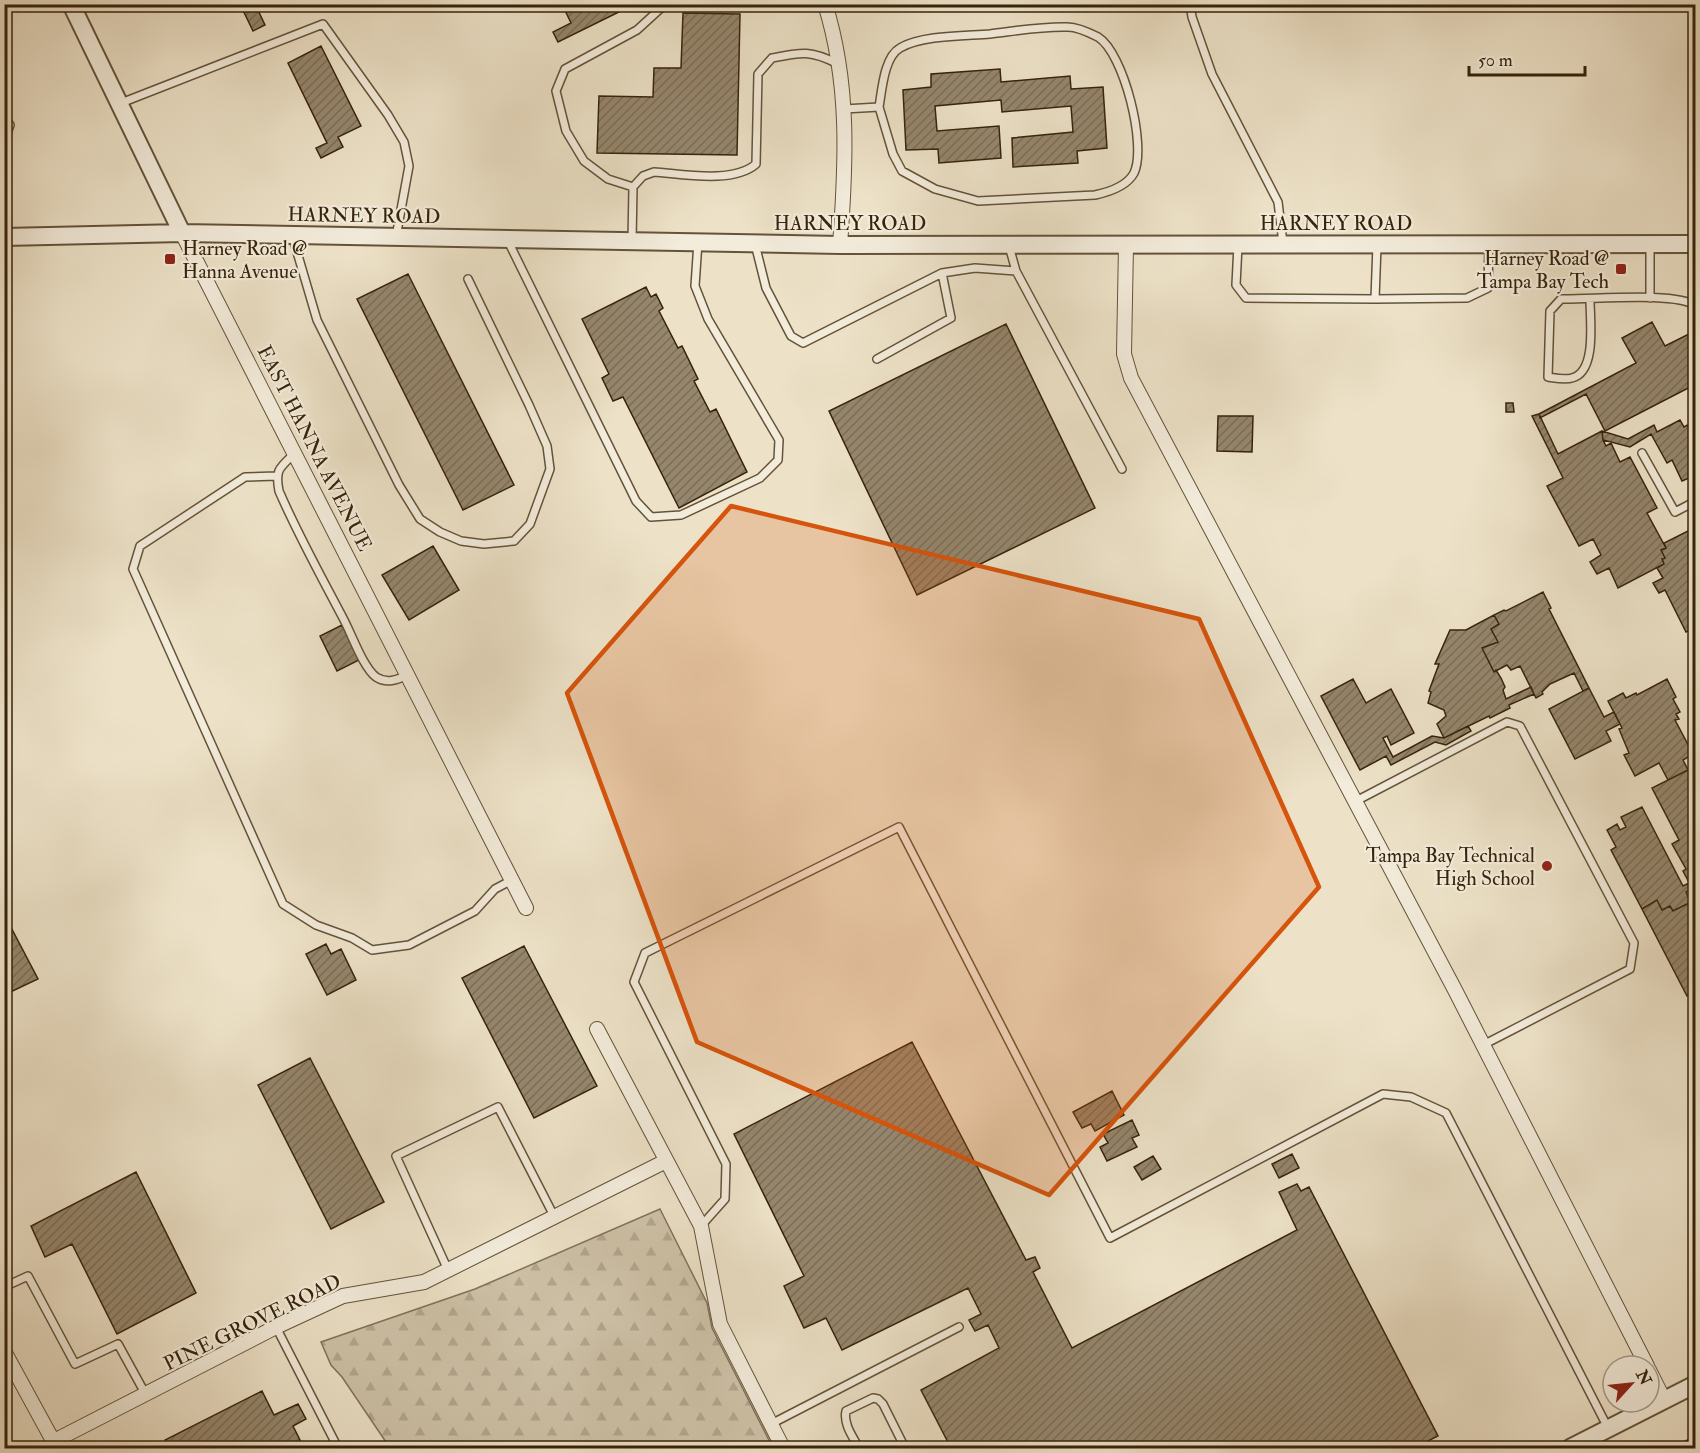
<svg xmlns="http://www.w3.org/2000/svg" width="1700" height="1453" font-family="'IM FELL Double Pica',serif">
	<defs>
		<pattern id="forest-firs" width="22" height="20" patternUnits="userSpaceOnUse" patternTransform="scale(1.5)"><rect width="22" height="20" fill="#cec2a8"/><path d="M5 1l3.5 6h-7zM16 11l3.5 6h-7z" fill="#b2a68f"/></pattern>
		<pattern id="building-hatch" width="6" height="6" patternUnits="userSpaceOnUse" patternTransform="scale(1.5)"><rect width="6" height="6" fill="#95866d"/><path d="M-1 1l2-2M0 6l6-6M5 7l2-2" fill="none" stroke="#7a6d58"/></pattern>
	</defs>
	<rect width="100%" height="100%" fill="#ede2c8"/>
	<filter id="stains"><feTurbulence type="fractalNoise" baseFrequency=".00333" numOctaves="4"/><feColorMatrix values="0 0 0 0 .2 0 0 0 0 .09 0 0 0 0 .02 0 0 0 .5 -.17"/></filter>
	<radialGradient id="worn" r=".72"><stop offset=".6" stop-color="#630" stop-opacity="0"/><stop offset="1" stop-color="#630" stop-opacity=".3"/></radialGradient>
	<!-- forest -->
	<path fill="url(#forest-firs)" stroke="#82725a" stroke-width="1.5" d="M 660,1209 L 707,1303 L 712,1328 L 773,1448 L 390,1448 L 342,1377 L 331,1365 L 321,1342 L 475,1289 Z"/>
	<!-- building -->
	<path fill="url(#building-hatch)" stroke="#36230b" stroke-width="1.5" d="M 240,4 L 255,4 L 265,25 L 253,31 Z
		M 562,4 L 635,4 L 558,42 L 553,32 L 571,23 Z
		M 683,13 L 740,14 L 737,155 L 597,153 L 599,96 L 653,97 L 654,68 L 681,68 Z
		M 321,46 L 361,126 L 338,137 L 343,147 L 321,158 L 316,148 L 327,143 L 288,63 Z
		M 1000,69 L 1001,82 L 1070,76 L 1071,89 L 1103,87 L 1107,148 L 1077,151 L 1078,163 L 1013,167 L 1012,138 L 1073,132 L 1071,106 L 1002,112 L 1001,100 L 935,106 L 937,131 L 999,126 L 1001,158 L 939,163 L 938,149 L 906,150 L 903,90 L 931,87 L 931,74 Z
		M 408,274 L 514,485 L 463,510 L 357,299 Z
		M 646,287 L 651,297 L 656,294 L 663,308 L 659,311 L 678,348 L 682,346 L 698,379 L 694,381 L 710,412 L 716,409 L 747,472 L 679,508 L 623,397 L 613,401 L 602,378 L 609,374 L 582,319 Z
		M 1652,322 L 1665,346 L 1691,333 L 1694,338 L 1696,337 L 1696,384 L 1605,431 L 1586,394 L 1540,418 L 1539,414 L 1636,363 L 1622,338 Z
		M 1006,324 L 1095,508 L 917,595 L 829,411 Z
		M 1506,403 L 1513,403 L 1514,412 L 1506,412 Z
		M 1539,414 L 1558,454 L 1602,431 L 1603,440 L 1606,446 L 1611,443 L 1620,462 L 1630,457 L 1657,508 L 1647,513 L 1666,548 L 1661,550 L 1665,558 L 1662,559 L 1664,564 L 1618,588 L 1609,568 L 1597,574 L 1590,562 L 1601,555 L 1593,539 L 1579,546 L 1547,486 L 1563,478 L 1532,416 Z
		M 1218,416 L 1253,416 L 1252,452 L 1217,451 Z
		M 1680,420 L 1684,427 L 1693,422 L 1696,426 L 1696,475 L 1682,481 L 1672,460 L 1667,463 L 1651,434 L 1630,447 L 1603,440 L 1602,431 L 1628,439 L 1654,425 L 1657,432 Z
		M 1696,527 L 1696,627 L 1686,632 L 1665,590 L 1659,593 L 1653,583 L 1663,578 L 1657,568 L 1664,564 L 1662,559 L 1665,558 L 1661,550 L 1666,548 L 1664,543 Z
		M 433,546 L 459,590 L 409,620 L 382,575 Z
		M 1543,592 L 1551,608 L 1549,609 L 1589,688 L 1583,691 L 1574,673 L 1550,684 L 1542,692 L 1543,694 L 1536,698 L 1520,666 L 1511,670 L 1507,665 L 1494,672 L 1482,648 L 1498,642 L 1491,629 L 1499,624 L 1494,615 L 1504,610 L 1506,611 Z
		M 1494,615 L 1499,624 L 1491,629 L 1498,642 L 1482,648 L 1494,672 L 1496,670 L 1501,678 L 1505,687 L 1503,690 L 1506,699 L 1531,687 L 1534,694 L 1509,705 L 1510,708 L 1490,718 L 1489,716 L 1444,738 L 1437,724 L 1446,716 L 1444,710 L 1428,703 L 1431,692 L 1429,691 L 1439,664 L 1435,664 L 1450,630 L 1466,630 Z
		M 342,625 L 359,660 L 337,671 L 320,636 Z
		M 1353,679 L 1366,703 L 1391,689 L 1414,733 L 1391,745 L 1387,736 L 1383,738 L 1393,757 L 1432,736 L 1444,738 L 1468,726 L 1471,731 L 1446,745 L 1435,742 L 1391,765 L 1386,756 L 1360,770 L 1321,696 Z
		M 1667,679 L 1676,697 L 1673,699 L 1680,712 L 1676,714 L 1679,719 L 1675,720 L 1693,754 L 1683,760 L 1688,770 L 1668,780 L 1659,763 L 1635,776 L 1624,755 L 1629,753 L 1619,729 L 1622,728 L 1608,701 L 1623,693 L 1626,698 L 1636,693 L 1637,695 Z
		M 1589,688 L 1604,717 L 1614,712 L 1620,724 L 1606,731 L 1611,741 L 1575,759 L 1549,709 Z
		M 1696,742 L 1696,753 L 1693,754 L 1689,746 Z
		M 1696,766 L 1696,886 L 1692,888 L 1683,871 L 1686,869 L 1672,844 L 1679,840 L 1652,788 Z
		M 1642,807 L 1683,886 L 1689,883 L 1692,888 L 1686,892 L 1691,902 L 1673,911 L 1670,906 L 1662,910 L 1657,900 L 1642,909 L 1611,850 L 1616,847 L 1607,830 L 1617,824 L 1620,830 L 1626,827 L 1621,817 Z
		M 1657,900 L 1662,910 L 1670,906 L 1673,911 L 1691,902 L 1696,911 L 1696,991 L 1687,996 L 1642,909 Z
		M 4,914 L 38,979 L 4,995 Z
		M 326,944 L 331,954 L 341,949 L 356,980 L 327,995 L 306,954 Z
		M 524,946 L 597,1086 L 534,1118 L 462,978 Z
		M 912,1042 L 1026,1260 L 1035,1257 L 1040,1268 L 1033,1272 L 1072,1348 L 1297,1230 L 1279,1192 L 1297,1184 L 1301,1191 L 1309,1187 L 1438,1436 L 1414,1448 L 951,1448 L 921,1390 L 999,1348 L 988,1325 L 975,1331 L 969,1320 L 981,1314 L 968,1288 L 842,1350 L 826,1318 L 804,1328 L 784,1286 L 804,1276 L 734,1134 Z
		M 310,1058 L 384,1202 L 331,1229 L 258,1085 Z
		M 1112,1091 L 1124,1115 L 1095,1131 L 1091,1124 L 1082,1128 L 1073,1112 Z
		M 1132,1120 L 1139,1135 L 1132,1138 L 1137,1147 L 1107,1161 L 1100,1147 L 1108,1143 L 1103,1134 Z
		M 1292,1154 L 1299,1168 L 1279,1178 L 1272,1164 Z
		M 1153,1156 L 1161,1169 L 1142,1180 L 1134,1167 Z
		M 136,1172 L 196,1293 L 117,1334 L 72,1244 L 45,1257 L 31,1226 Z
		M 262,1391 L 274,1415 L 298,1404 L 306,1419 L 293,1426 L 304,1448 L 170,1448 L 165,1440 Z
		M 1696,1436 L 1696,1448 L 1681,1448 L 1679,1444 Z"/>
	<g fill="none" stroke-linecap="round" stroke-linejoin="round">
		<!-- service casing -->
		<g stroke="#64533a" stroke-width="10">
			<path id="service" d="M 1190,4 L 1192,17 L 1212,74 L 1278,202 L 1283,243
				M 121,103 L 323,24 L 388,115 L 404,142 L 409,166 L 396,237
				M 844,109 L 879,107 L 893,154 L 902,171 L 935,189 L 978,201 L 1095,195 C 1109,192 1127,186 1134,173 C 1147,146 1124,53 1098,37 C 1090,33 1076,27 1068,27 C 1042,26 1015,31 990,34 C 965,36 922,35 900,48 C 884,57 882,90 879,107
				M 4,116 L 10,125 L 4,141
				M 633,187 L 608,179 L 584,161 L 566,131 L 556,91 L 565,69 L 637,30 L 660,9 L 668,4
				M 292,235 L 317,320 L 399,485 L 420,519 L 440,532 L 461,541 L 484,544 L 514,541 L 530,524 L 550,469 L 547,446 L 529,405 L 468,279
				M 507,239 L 636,501 L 651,517 L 681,515 L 760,478 L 778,460 L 779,440 L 708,319 L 695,286 L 698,242
				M 632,241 L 633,187 L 643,176 L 654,172 C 683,174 733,184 756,164 L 758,74 L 772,58 C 802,52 811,50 838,64
				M 755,244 L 766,288 L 791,336 L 803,343 L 942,273 L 975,268 L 1016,271 L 1009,246
				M 1238,245 L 1236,285 L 1246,298 L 1375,299
				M 1377,245 L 1375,299 L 1467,298 L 1488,288 L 1489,244
				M 1016,271 L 1122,469
				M 1650,298 L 1650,244
				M 1590,300 C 1590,320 1597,372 1572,378 C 1565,380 1555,378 1548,377 L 1550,311 L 1561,299 C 1590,300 1676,291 1696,306
				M 877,359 L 951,318 L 942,273
				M 1642,453 L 1675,512 L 1696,501
				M 294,454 C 279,468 275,470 279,491 C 298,535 322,578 344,620 C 352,635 363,667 376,677 C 387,684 397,680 407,675
				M 276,476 L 245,477 L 140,546 L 133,569 L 283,904 L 316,925 L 352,938 L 372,950 L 409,945 L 475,911 L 495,889 L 512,880
				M 1356,801 L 1507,722 L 1520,726 L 1634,943 L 1630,969 L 1483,1045
				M 701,1226 L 725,1199 L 726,1164 L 634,982 L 645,953 L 899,827 L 1110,1238 L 1383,1094 L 1411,1097 L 1446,1113 L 1608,1428
				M 448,1270 L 396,1156 L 498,1107 L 554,1216
				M 4,1287 L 28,1276 L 75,1364 L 118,1344 L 146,1395
				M 276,1327 L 338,1448
				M 771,1424 L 959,1327
				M 859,1448 C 853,1437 843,1424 846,1411 L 873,1398 L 878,1399 L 883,1404 L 905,1448"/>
		</g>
		<!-- minor casing -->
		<g stroke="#64533a" stroke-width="16">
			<path id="minor" d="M 825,4 C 850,84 846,163 840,245
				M 182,233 L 526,908
				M 1126,245 L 1124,354 L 1131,378 L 1455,990 L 1647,1366
				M 597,1029 L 701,1226 L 720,1324 L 783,1448
				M 4,1351 L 57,1448
				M 1649,1370 L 1664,1400
				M 54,1441 L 276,1327 L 343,1296 L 424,1282 L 666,1161"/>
		</g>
		<!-- tertiary casing -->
		<g stroke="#64533a" stroke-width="20">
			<path id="tertiary" d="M 71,4 L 182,233
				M 4,237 L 182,233 L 840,245 L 1696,244
				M 1570,1448 L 1696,1384"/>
		</g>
		<!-- service -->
		<use href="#service" stroke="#f3ecdb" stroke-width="7"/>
		<!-- minor -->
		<use href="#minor" stroke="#f3ecdb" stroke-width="14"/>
		<!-- tertiary -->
		<use href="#tertiary" stroke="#f3ecdb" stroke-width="16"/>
	</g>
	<!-- marked area -->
	<path fill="#d6540c" fill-opacity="0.2" stroke="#d6540c" stroke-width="4.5" stroke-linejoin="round" d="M 731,506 L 1199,619 L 1319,887 L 1049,1195 L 697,1042 L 567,693 Z"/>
	<!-- markers -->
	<g fill="#8f2418" stroke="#f3ecdb" stroke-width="2">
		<rect x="164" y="253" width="12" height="12" rx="3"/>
		<rect x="1615" y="263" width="12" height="12" rx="3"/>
		<circle cx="1547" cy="866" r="6"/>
	</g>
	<g text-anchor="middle" stroke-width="4.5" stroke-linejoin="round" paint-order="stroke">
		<!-- street labels -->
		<g font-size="20" fill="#36230b" stroke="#f3ecdb">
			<text transform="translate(364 215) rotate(1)" y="7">HARNEY ROAD</text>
			<text x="850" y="230">HARNEY ROAD</text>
			<text x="1336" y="230">HARNEY ROAD</text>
			<text transform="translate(315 448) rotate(63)" y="7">EAST HANNA AVENUE</text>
			<text transform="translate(252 1322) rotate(-26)" y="7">PINE GROVE ROAD</text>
		</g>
		<!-- poi labels -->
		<g font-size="20" fill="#36230b" stroke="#f3ecdb" text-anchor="end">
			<text x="182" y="255" text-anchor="start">Harney Road @<tspan x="182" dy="23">Hanna Avenue</tspan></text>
			<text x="1609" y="265">Harney Road @<tspan x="1609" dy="23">Tampa Bay Tech</tspan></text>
			<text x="1535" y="862">Tampa Bay Technical<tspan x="1535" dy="23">High School</tspan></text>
		</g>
	</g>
	<!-- margin -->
	<rect width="1700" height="1453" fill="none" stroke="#ede2c8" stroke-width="24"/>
	<rect x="6" y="6" width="1688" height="1441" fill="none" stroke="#36230b" stroke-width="3"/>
	<rect x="12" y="12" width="1676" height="1429" fill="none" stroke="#36230b" stroke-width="1.5"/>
	<!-- north arrow -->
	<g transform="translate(1631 1384) rotate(63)"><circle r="28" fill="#f3ecdb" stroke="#a79c88" stroke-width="1.5"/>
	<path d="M0-4.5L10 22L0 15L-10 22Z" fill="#8f2418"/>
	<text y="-9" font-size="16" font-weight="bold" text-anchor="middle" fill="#36230b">N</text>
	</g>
	<!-- scale -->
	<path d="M1469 66v9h116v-9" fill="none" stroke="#36230b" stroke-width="3"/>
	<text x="1478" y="66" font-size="18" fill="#36230b" stroke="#f3ecdb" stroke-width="4.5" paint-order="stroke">50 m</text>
	<rect width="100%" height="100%" filter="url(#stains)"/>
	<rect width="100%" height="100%" fill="url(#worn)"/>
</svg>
